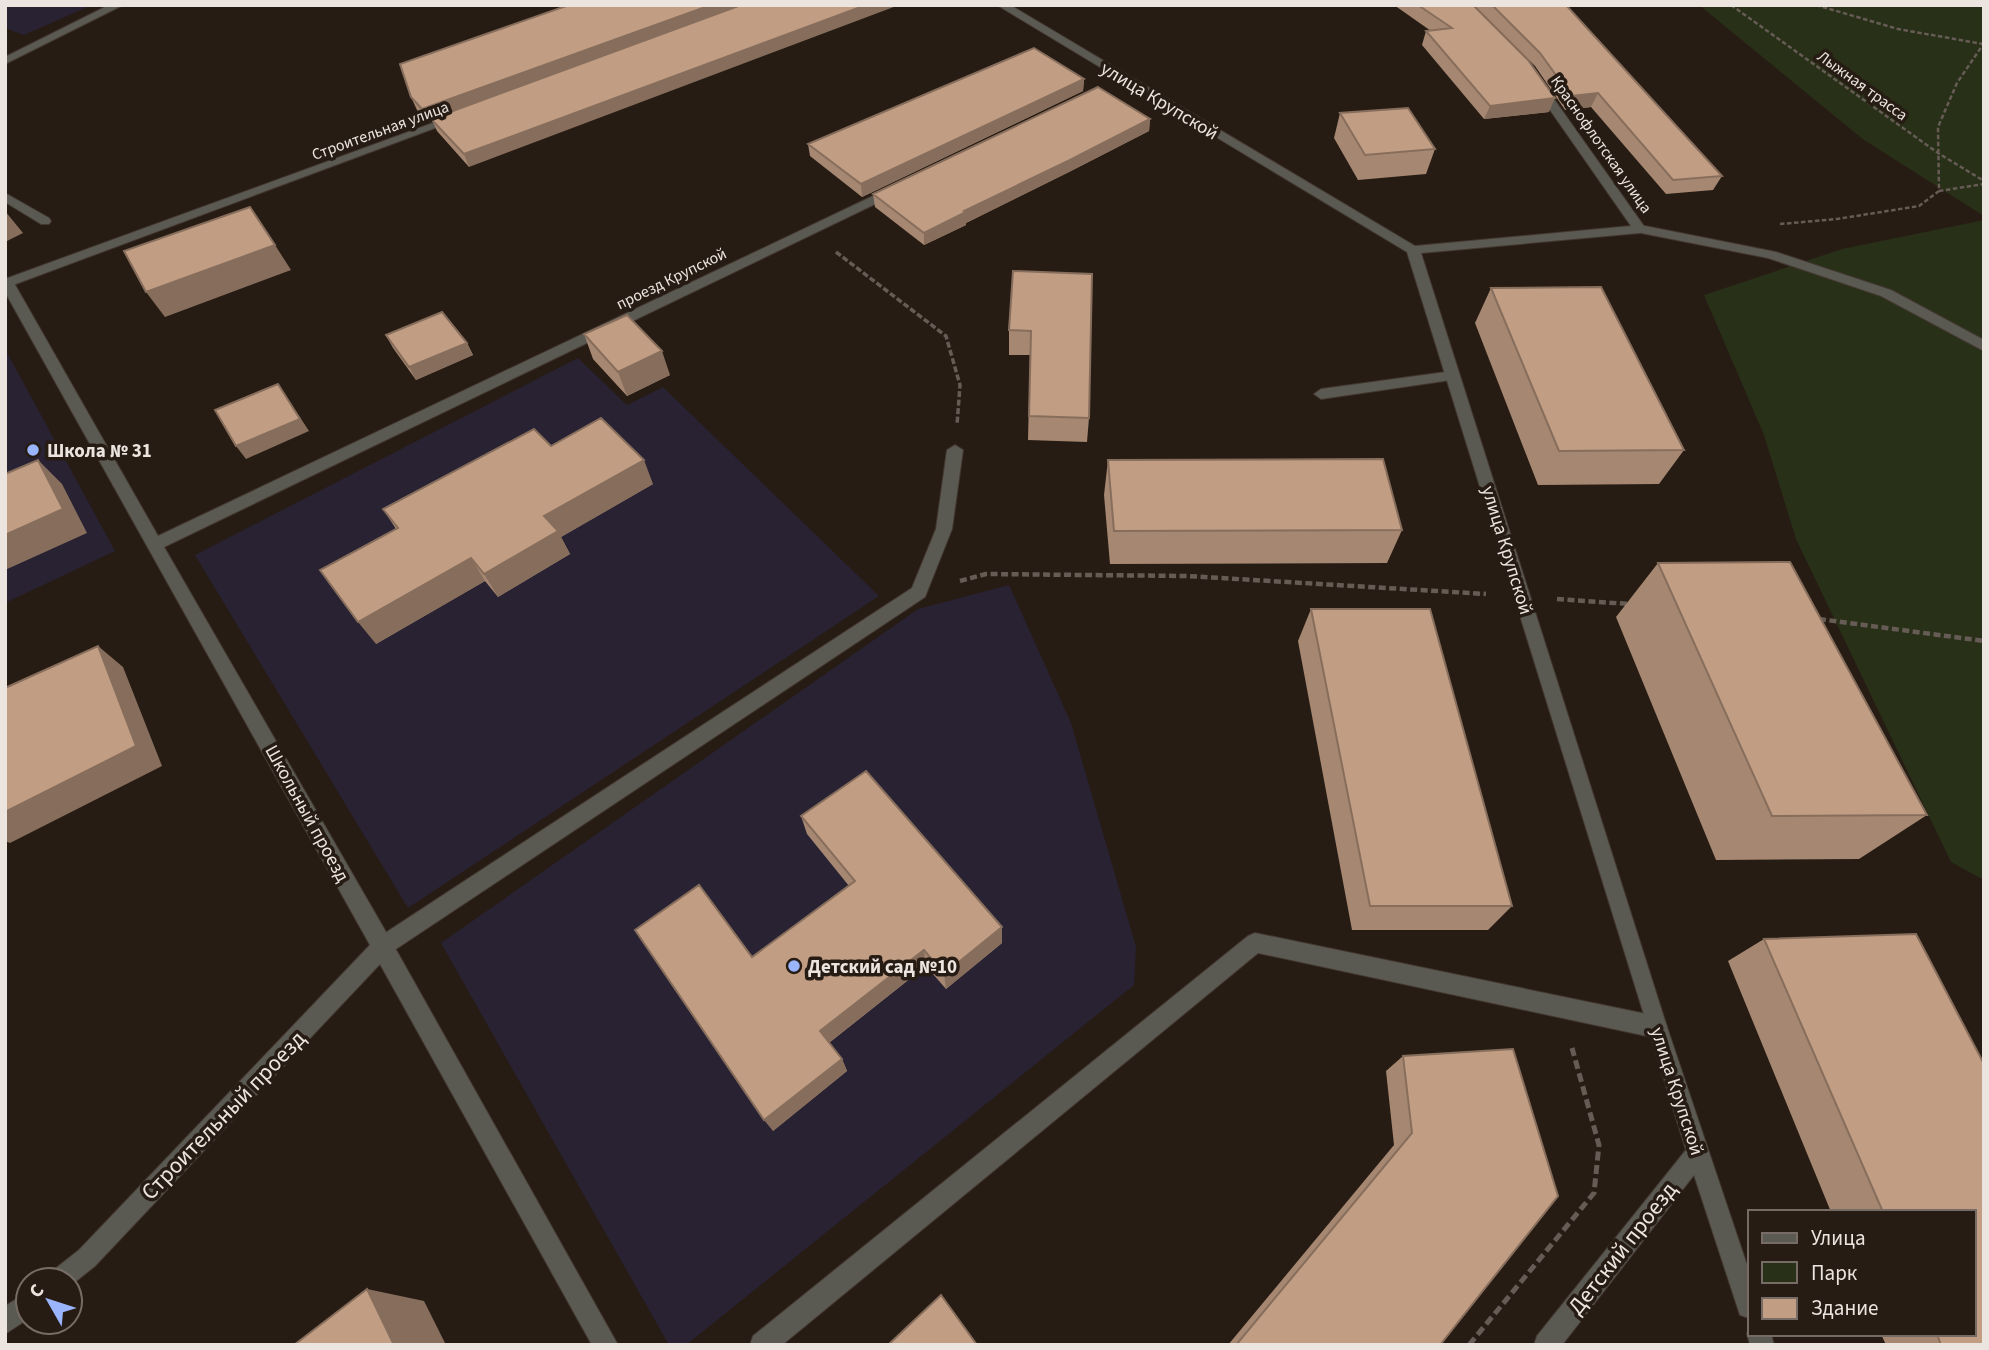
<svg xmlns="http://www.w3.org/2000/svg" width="1989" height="1350" font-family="'Source Sans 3',sans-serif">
	<rect width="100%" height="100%" fill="#271c14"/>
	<!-- education -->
	<path fill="#282232" d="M 5,5 L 92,5 L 24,35 L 5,28 Z
		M 5,349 L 115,551 L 5,603 Z
		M 578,358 L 627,405 L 663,387 L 879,596 L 408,908 L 195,555 Z
		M 1009,585 L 1071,723 L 1136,947 L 1134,985 L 686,1345 L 669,1345 L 441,943 L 918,609 Z"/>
	<!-- green -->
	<path fill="#283018" d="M 1699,5 L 1984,5 L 1984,216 L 1864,140 Z
		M 1984,220 L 1984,880 L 1951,862 L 1796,539 L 1764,435 L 1704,295 L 1842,249 Z"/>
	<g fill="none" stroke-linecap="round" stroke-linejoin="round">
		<!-- service casing -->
		<g stroke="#433830" stroke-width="2">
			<path id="service" d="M 5,193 L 49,218 L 51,221 L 49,224 L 41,224 L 5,202 Z
				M 1640,225 L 1776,252 L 1891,290 L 1984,340 L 1984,351 L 1881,296 L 1768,258 L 1636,232 L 1636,226 Z
				M 1453,371 L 1460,376 L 1458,379 L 1321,399 L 1314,394 L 1321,389 Z
				M 955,445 L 963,450 L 952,529 L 925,597 L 390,953 L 383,956 L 376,953 L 373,946 L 376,939 L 912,588 L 936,529 L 947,450 Z
				M 1255,933 L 1656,1016 L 1664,1019 L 1667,1027 L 1664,1035 L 1656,1038 L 1258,953 L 782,1345 L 750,1345 L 753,1336 L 1248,936 Z"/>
		</g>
		<!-- minor casing -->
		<g stroke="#433830" stroke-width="2">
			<path id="minor" d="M 109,5 L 123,5 L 5,64 L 5,57 Z
				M 997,5 L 1010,5 L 1415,246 L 1631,226 L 1534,87 L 1544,85 L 1646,229 L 1640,233 L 1421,253 L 1667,1027 L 1749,1271 L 1749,1318 L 1740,1315 L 1737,1306 L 1694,1175 L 1562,1345 L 1534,1345 L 1537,1336 L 1686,1150 L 1407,252 Z
				M 894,186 L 898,187 L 898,193 L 164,547 L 390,939 L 618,1345 L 592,1345 L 380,964 L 95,1266 L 70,1286 L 70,1280 L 47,1280 L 51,1272 L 79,1250 L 370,945 L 5,292 L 5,279 L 14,283 L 158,536 Z
				M 28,1292 L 28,1319 L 5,1334 L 5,1306 Z
				M 1749,1328 L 1749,1334 L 1771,1334 L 1774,1345 L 1750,1345 L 1747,1334 Z"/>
		</g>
		<!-- tertiary casing -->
		<g stroke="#433830" stroke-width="2">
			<path id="tertiary" d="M 452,116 L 462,118 L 5,288 L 5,279 Z"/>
		</g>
		<!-- path-far3 -->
		<path stroke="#665c55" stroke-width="2.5" stroke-dasharray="4.5 2.5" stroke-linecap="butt" d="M 1731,5 L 1938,153 L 1984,181
			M 1816,5 L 1898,29 L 1983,44
			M 1939,191 L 1984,184
			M 1780,224 L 1837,219 L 1919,206 L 1939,191 L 1938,127 L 1957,83 L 1984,43"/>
		<!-- path-far2 -->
		<path stroke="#665c55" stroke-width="3.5" stroke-dasharray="6 2.5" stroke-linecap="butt" d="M 836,252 L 946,336 L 960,385 L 957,425"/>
		<!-- path-far1 -->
		<path stroke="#665c55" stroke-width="4.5" stroke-dasharray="7 3.5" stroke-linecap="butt" d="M 960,581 L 986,574 L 1187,576 L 1486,594
			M 1557,599 L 1629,604
			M 1819,619 L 1984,641"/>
		<!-- path -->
		<path stroke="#665c55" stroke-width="5" stroke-dasharray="9 4.5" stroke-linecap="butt" d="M 1469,1345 L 1594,1193 L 1599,1145 L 1572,1048"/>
		<!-- service -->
		<use href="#service" fill="#5a5952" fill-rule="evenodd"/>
		<!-- minor -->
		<use href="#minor" fill="#5a5952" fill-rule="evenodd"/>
		<!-- tertiary -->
		<use href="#tertiary" fill="#5a5952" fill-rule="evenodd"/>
	</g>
	<!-- wall -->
	<path fill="#a68771" d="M 569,5 L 469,167 L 437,131 L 432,120 L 428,122 L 417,110 L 411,97 Z
		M 1394,5 L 1473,5 L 1549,112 L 1484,119 L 1422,45 L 1426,31 L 1431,31 Z
		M 1474,5 L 1566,5 L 1722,176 L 1713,190 L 1666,194 L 1591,107 L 1565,110 L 1535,66 Z
		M 1084,79 L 1083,91 L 862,197 L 810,156 L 808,144 Z
		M 1340,113 L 1435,149 L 1426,174 L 1358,180 L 1334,138 Z
		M 1150,119 L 1149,131 L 1069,172 L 966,223 L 966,225 L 924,245 L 875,207 L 873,194 Z
		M 1013,271 L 1089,418 L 1087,442 L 1028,440 L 1030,355 L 1009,355 L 1009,330 Z
		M 1491,288 L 1684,450 L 1659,484 L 1538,485 L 1475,323 Z
		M 584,334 L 670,375 L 627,396 L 593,359 Z
		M 386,335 L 467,343 L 473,355 L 416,380 L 393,348 Z
		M 551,446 L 653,484 L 561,537 L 570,554 L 498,597 L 485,581 L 376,644 L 396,529 L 383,509 Z
		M 1108,460 L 1402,530 L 1387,563 L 1110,564 L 1104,495 Z
		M 1658,563 L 1927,815 L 1859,859 L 1716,860 L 1616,617 Z
		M 1311,609 L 1512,906 L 1488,930 L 1352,930 L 1298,641 Z
		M 801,816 L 1002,927 L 1002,943 L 946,989 L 926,966 L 829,1043 L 842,1059 L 847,1071 L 773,1131 L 752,957 L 849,886 L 807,834 Z
		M 1916,934 L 1984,1064 L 1984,1345 L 1886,1345 L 1881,1334 L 1973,1334 L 1973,1212 L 1831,1212 L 1728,961 L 1764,939 Z
		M 1403,1056 L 1440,1345 L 1228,1345 L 1394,1145 L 1386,1071 Z"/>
	<!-- shaded-wall -->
	<path fill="#876e5c" d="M 711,5 L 747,5 L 428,122 L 422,109 Z
		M 866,5 L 899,5 L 469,167 L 464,154 Z
		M 1084,79 L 1083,91 L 862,197 L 861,184 Z
		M 1598,93 L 1591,107 L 1565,110 L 1571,96 Z
		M 1555,98 L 1549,112 L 1484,119 L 1490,106 Z
		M 1150,119 L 1149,131 L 1069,172 L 966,223 L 966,225 L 924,245 L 924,233 L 964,211 Z
		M 5,211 L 23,233 L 5,242 Z
		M 275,245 L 291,270 L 165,317 L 146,292 Z
		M 467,343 L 473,355 L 416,380 L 409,367 Z
		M 662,351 L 670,375 L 627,396 L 618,372 Z
		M 278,384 L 309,431 L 246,459 L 236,446 Z
		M 38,460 L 62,484 L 87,533 L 5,570 L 5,535 Z
		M 644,460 L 653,484 L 561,537 L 570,554 L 498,597 L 484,574 L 544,516 Z
		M 471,558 L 485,581 L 376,644 L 358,622 Z
		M 98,646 L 123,667 L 162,766 L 10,843 L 5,841 L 5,812 Z
		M 1002,927 L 1002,943 L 946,989 L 944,974 Z
		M 924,950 L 926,966 L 826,1045 L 820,1031 Z
		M 842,1059 L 847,1071 L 773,1131 L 764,1120 Z
		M 367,1289 L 424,1301 L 446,1345 L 394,1345 Z"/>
	<!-- building -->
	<path fill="#c19d83" stroke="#876e5c" stroke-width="2" d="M 569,5 L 711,5 L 422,109 L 411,97 L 400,64 Z
		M 741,5 L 866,5 L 464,154 L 431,119 Z
		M 1418,5 L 1473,5 L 1528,60 L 1555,98 L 1490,106 L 1426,31 L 1452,28 Z
		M 1492,5 L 1566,5 L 1722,176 L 1673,180 L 1598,93 L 1571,96 L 1540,53 Z
		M 1034,48 L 1084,79 L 861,184 L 808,144 Z
		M 1098,87 L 1150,119 L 1070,160 L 964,211 L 966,212 L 924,233 L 873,194 Z
		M 1408,108 L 1435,149 L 1365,155 L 1340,113 Z
		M 250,207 L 275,245 L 146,292 L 124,251 Z
		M 1013,271 L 1092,274 L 1089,418 L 1029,416 L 1031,331 L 1009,330 Z
		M 1601,287 L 1684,450 L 1559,451 L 1491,288 Z
		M 442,312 L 467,343 L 409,367 L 386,335 Z
		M 627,315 L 662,351 L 618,372 L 584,334 Z
		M 278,384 L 300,419 L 236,446 L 215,410 Z
		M 601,418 L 644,460 L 544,516 L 558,531 L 484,574 L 471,558 L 358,622 L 320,570 L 398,528 L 383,509 L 534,429 L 551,446 Z
		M 1383,459 L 1402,530 L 1114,531 L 1108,460 Z
		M 38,460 L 63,509 L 5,535 L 5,474 Z
		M 1790,562 L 1927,815 L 1772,816 L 1658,563 Z
		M 1311,609 L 1430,609 L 1512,906 L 1370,906 Z
		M 98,646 L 136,746 L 5,812 L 5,688 Z
		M 866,771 L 1002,927 L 944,974 L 924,950 L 820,1031 L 842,1059 L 764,1120 L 635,930 L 699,885 L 752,957 L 855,881 L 801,816 Z
		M 1916,934 L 1984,1064 L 1984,1345 L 1941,1345 L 1937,1334 L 1973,1334 L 1973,1212 L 1883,1212 L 1764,939 Z
		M 1513,1049 L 1558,1196 L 1440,1345 L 1236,1345 L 1412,1133 L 1403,1056 Z
		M 367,1289 L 394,1345 L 294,1345 Z
		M 941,1295 L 977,1345 L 888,1345 Z"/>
	<!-- markers -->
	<g fill="#9bb5fd" stroke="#271c14" stroke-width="2.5">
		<circle cx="33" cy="450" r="7"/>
		<circle cx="794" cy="966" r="7"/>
	</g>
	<g text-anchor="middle" stroke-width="7" stroke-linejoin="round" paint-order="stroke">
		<!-- far-street labels -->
		<g font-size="16" fill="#ece4df" stroke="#271c14">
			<text transform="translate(1863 85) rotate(36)" y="6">Лыжная трасса</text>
			<text transform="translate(380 130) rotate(-20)" y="6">Строительная улица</text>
			<text transform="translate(1602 144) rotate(55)" y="6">Краснофлотская улица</text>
			<text transform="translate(671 278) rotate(-26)" y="6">проезд Крупской</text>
		</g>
		<!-- street labels -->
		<g font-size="19" fill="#ece4df" stroke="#271c14">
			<text transform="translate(1160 100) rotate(31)" y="7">улица Крупской</text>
			<text transform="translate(1508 550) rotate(73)" y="7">улица Крупской</text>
			<text transform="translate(308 813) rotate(61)" y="7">Школьный проезд</text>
			<text transform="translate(1678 1091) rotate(72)" y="7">улица Крупской</text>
		</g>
		<!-- poi labels -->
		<g font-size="19" font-weight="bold" fill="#ece4df" stroke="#271c14" text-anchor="start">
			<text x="47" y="457">Школа № 31</text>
			<text x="808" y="973">Детский сад №10</text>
		</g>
		<!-- near-street labels -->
		<g font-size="23" fill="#ece4df" stroke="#271c14">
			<text transform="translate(223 1115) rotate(-46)" y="8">Строительный проезд</text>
			<text transform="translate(1622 1248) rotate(-52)" y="8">Детский проезд</text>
		</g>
	</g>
	<!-- border -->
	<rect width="1989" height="1350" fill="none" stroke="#ece4df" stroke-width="14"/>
	<!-- legend -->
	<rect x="1748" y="1210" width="228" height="126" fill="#271c14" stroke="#766c65" stroke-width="2"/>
	<rect x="1762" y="1233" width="35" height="10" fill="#5a5952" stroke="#766c65" stroke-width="2"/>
	<text x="1811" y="1245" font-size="21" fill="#ece4df">Улица</text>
	<rect x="1762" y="1262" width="35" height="21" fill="#283018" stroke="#766c65" stroke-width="2"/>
	<text x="1811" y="1280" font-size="21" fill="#ece4df">Парк</text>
	<rect x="1762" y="1298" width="35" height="21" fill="#c19d83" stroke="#766c65" stroke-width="2"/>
	<text x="1811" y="1315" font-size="21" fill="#ece4df">Здание</text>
	<!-- north arrow -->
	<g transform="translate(49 1301) rotate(309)"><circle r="33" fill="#271c14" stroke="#766c65" stroke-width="2"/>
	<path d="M0-5L12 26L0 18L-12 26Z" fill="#9bb5fd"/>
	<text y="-10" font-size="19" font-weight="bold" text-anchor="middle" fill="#ece4df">С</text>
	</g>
</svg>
